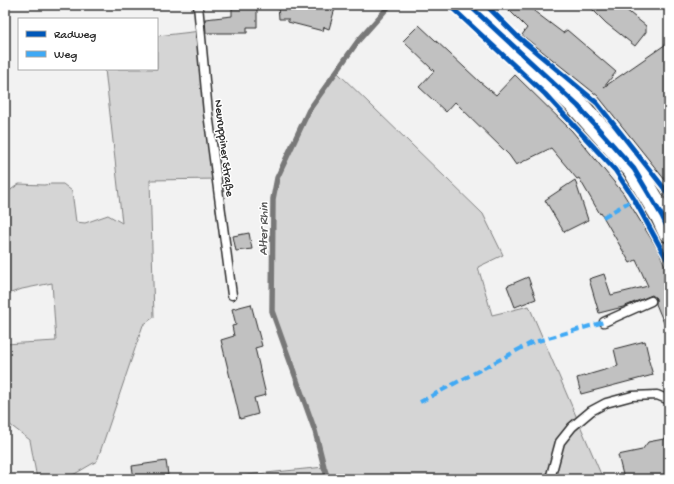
<svg xmlns="http://www.w3.org/2000/svg" width="674" height="484" font-family="'Gochi Hand',sans-serif">
	<rect width="100%" height="100%" fill="#f2f2f2"/>
	<filter id="ink" filterUnits="userSpaceOnUse"><feTurbulence type="fractalNoise" baseFrequency=".025" numOctaves="2"/><feDisplacementMap in="SourceGraphic" scale="8" xChannelSelector="R" yChannelSelector="G"/><feConvolveMatrix kernelMatrix="1 2 1 2 8 2 1 2 1" color-interpolation-filters="sRGB"/></filter>
	<g filter="url(#ink)">
		<!-- green -->
		<path fill="#d5d5d5" stroke="#808080" d="M 201,31 L 217,179 L 150,180 L 154,317 L 143,325 L 97,461 L 66,479 L 37,479 L 30,440 L 5,421 L 5,344 L 56,341 L 52,283 L 22,289 L 8,294 L 5,294 L 5,194 L 19,184 L 44,185 L 51,184 L 63,184 L 72,191 L 76,222 L 85,223 L 108,215 L 122,223 L 105,69 L 157,69 L 157,36 Z
			M 336,71 L 483,214 L 503,255 L 478,267 L 492,315 L 529,306 L 603,479 L 229,479 L 228,477 L 324,467 L 315,431 L 272,311 L 273,199 L 277,178 L 309,110 Z"/>
		<g fill="none" stroke-linecap="round" stroke-linejoin="round">
			<!-- stream -->
			<path stroke="#787878" stroke-width="5.5" d="M 328,479 L 324,467 L 315,431 L 272,311 L 273,199 L 277,178 L 309,110 L 358,41 L 390,5"/>
		</g>
		<!-- building -->
		<path fill="#c1c1c1" stroke="#2b2b2b" d="M 278,5 L 336,5 L 329,29 L 324,27 L 323,31 L 288,22 L 288,19 L 279,19 Z
			M 504,5 L 526,5 L 563,33 L 567,30 L 616,72 L 604,87 L 669,42 L 669,185 L 598,96 L 522,35 L 527,28 Z
			M 588,5 L 620,5 L 646,26 L 646,32 L 635,46 L 606,23 Z
			M 232,8 L 257,8 L 257,27 L 247,27 L 247,33 L 206,33 L 205,19 L 232,16 Z
			M 419,25 L 480,82 L 496,95 L 515,75 L 572,131 L 623,193 L 658,250 L 669,274 L 669,335 L 656,304 L 656,298 L 652,295 L 623,307 L 599,313 L 589,279 L 604,274 L 611,295 L 648,286 L 636,260 L 630,263 L 601,213 L 600,214 L 579,178 L 577,179 L 551,148 L 516,165 L 509,155 L 455,102 L 446,112 L 419,87 L 434,71 L 403,41 Z
			M 575,180 L 588,220 L 564,232 L 545,200 Z
			M 249,233 L 252,249 L 236,251 L 233,236 Z
			M 528,277 L 536,299 L 515,307 L 507,286 Z
			M 251,304 L 262,346 L 255,348 L 266,395 L 254,398 L 258,414 L 240,419 L 221,340 L 234,336 L 232,326 L 236,325 L 232,309 Z
			M 645,341 L 649,358 L 648,358 L 653,375 L 581,394 L 577,378 L 618,366 L 614,349 Z
			M 669,438 L 669,479 L 624,479 L 618,455 L 642,450 L 648,442 Z
			M 166,461 L 168,475 L 134,479 L 132,466 Z"/>
		<g fill="none" stroke-linecap="round" stroke-linejoin="round">
			<!-- service casing -->
			<g stroke="#2b2b2b" stroke-width="11">
				<path id="service" d="M 198,5 L 208,113 L 232,295
					M 604,322 L 651,301
					M 550,479 L 560,442 L 572,427 L 591,411 L 606,403 L 632,396 L 657,395 L 669,400"/>
			</g>
			<!-- primary casing -->
			<g stroke="#2b2b2b" stroke-width="25">
				<path id="primary" d="M 469,5 L 578,106 L 634,169 L 662,216 L 669,231"/>
			</g>
			<!-- path -->
			<path stroke="#2b2b2b" stroke-width="2.5" stroke-dasharray="1 3" stroke-linecap="butt" d="M 662,250 L 669,263"/>
			<!-- service -->
			<use href="#service" stroke="#fff" stroke-width="8"/>
			<!-- primary -->
			<use href="#primary" stroke="#fff" stroke-width="22"/>
			<!-- quiet -->
			<path stroke="#3fa9f5" stroke-width="4" stroke-dasharray="8 4" stroke-linecap="butt" d="M 603,217 L 629,202
				M 420,402 L 531,343 L 604,322"/>
			<!-- cycleway casing -->
			<g stroke="#fff" stroke-width="8">
				<path id="cycleway" d="M 449,5 L 545,94 L 615,170 L 634,199 L 669,263
					M 469,5 L 578,106 L 634,169 L 662,216 L 669,231
					M 486,5 L 517,36 L 597,103 L 664,188 L 669,197"/>
			</g>
			<!-- cycleway -->
			<use href="#cycleway" stroke="#0057b8" stroke-width="5"/>
		</g>
	</g>
	<g text-anchor="middle" stroke-width="3" stroke-linejoin="round" paint-order="stroke">
		<!-- street labels -->
		<g font-size="12" fill="#2b2b2b" stroke="#fff">
			<text transform="translate(225 148) rotate(83)" y="4">Neuruppiner Straße</text>
		</g>
		<!-- water labels -->
		<g font-size="13" font-style="italic" fill="#585858" stroke="#fff">
			<text transform="translate(262 229) rotate(-89)" y="5">Alter Rhin</text>
		</g>
	</g>
	<!-- margin -->
	<rect width="674" height="484" fill="none" stroke="#fff" stroke-width="20"/>
	<rect x="10" y="10" width="654" height="464" fill="none" stroke="#2b2b2b" stroke-width="1.5" filter="url(#ink)"/>
	<!-- legend -->
	<rect x="18" y="18" width="140" height="52" fill="#ffffff" stroke="#aaaaaa"/>
	<rect x="26" y="31" width="20" height="6" fill="#0057b8" stroke="#aaaaaa"/>
	<text x="54" y="38" font-size="12" fill="#2b2b2b">Radweg</text>
	<rect x="26" y="51" width="20" height="6" fill="#3fa9f5" stroke="#aaaaaa"/>
	<text x="54" y="58" font-size="12" fill="#2b2b2b">Weg</text>
</svg>
